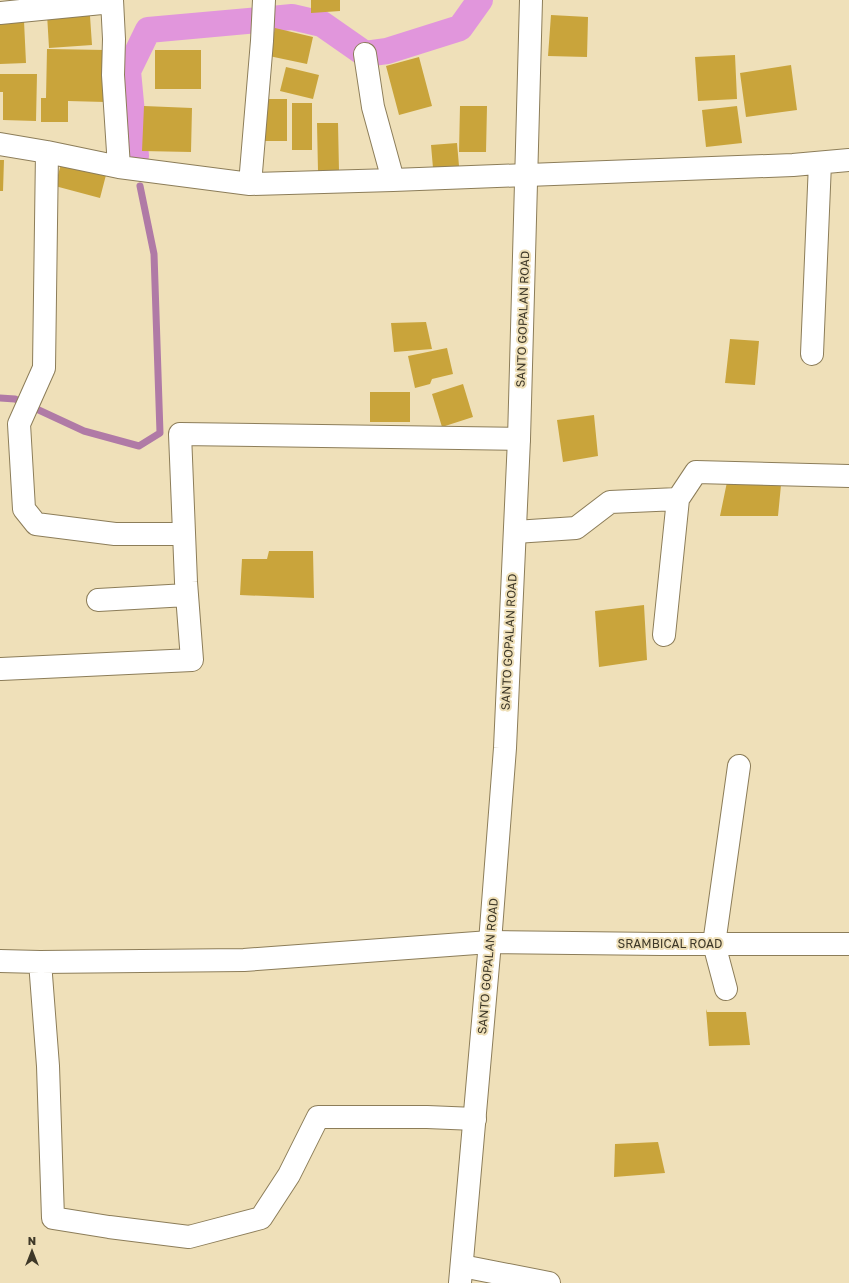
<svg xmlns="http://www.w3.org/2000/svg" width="849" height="1283" font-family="'Golos Text',sans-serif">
	<rect width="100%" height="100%" fill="#efe0b9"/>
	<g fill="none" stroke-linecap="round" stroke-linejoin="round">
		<!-- stream -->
		<path stroke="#b07aa6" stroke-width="7" d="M 0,398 L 15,399 L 84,431 L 139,446 L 160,433 L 154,254 L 140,186"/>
		<!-- canal -->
		<path stroke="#e196dc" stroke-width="26" d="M 136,156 L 128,71 L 148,30 L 292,17 L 322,24 L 365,54 L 387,51 L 460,28 L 480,0"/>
	</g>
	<!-- building -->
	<path fill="#c9a43b" d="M 311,0 L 340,0 L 340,11 L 311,13 Z
		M 96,7 L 96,15 L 90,16 L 92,45 L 49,48 L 47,14 Z
		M 551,15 L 588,17 L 587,57 L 548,56 Z
		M 24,21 L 26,63 L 0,64 L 0,22 Z
		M 275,28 L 313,37 L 307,64 L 269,56 Z
		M 47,49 L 106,50 L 105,102 L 68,101 L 68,122 L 41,122 L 41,98 L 46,98 Z
		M 155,50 L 201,50 L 201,89 L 155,89 Z
		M 735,55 L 737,99 L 698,101 L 695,57 Z
		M 419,57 L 432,106 L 399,115 L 386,66 Z
		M 791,65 L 797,110 L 746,117 L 740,73 Z
		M 286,67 L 319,75 L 313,99 L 280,91 Z
		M 0,74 L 37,74 L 36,121 L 3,120 L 3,92 L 0,92 Z
		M 262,99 L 287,99 L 287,141 L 262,141 Z
		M 292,103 L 312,103 L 312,150 L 292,150 Z
		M 144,106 L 192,108 L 191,152 L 142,151 Z
		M 460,106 L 487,106 L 486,152 L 459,152 Z
		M 737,106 L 742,143 L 706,147 L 702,110 Z
		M 317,123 L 338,123 L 339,171 L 318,171 Z
		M 457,143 L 459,166 L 433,168 L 431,145 Z
		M 0,160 L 4,160 L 3,191 L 0,191 Z
		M 61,164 L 106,175 L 100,198 L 55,186 Z
		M 426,322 L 432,349 L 394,352 L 391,323 Z
		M 730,339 L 759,341 L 755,385 L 725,383 Z
		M 447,348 L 453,374 L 432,379 L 430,384 L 415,388 L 408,356 Z
		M 463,384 L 473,417 L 442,427 L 432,394 Z
		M 370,392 L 410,392 L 410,422 L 370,422 Z
		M 594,415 L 598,456 L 563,462 L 557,420 Z
		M 727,482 L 781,485 L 778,516 L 720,516 Z
		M 269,551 L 313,551 L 314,598 L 240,595 L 242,559 L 267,559 Z
		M 644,605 L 647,660 L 599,667 L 595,611 Z
		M 706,1009 L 707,1012 L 746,1012 L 750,1045 L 709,1046 Z
		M 658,1142 L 665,1173 L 614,1177 L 615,1144 Z"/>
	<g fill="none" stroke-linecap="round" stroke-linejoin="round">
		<!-- street casing -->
		<g stroke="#8c7d59" stroke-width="24">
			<path id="street" d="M 112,0 L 114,39 L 113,75 L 119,167
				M 0,13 L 112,2
				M 365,54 L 373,107 L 393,180
				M 0,144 L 47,152 L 119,167 L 250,184 L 393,180 L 793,165 L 849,160
				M 47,152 L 44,368 L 19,424 L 24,509 L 36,524 L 115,534 L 184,534
				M 250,184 L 262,41 L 264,0
				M 812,354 L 820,163
				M 515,532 L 576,528 L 610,502 L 678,499 L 696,472 L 849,476
				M 98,600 L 187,595
				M 664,635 L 678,499
				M 1,669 L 192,660 L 186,582 L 180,434 L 519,439
				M 0,961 L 40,962 L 244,960 L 490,942 L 661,944 L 849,944
				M 40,962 L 48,1066 L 53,1218 L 109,1227 L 189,1237 L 261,1218 L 289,1175 L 318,1117 L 427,1117 L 475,1119
				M 726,989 L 714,944 L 739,766
				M 462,1266 L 549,1283"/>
		</g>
		<!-- secondary casing -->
		<g stroke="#8c7d59" stroke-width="24">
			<path id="secondary" d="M 460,1283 L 490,942 L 505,748 L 519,439 L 531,0"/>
		</g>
		<!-- street -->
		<use href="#street" stroke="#fff" stroke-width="22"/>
		<!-- secondary -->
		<use href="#secondary" stroke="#fff" stroke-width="22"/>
	</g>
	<g text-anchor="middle" stroke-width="4" stroke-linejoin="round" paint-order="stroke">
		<!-- street labels -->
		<g font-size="12" fill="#3e3828" stroke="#efe0b9">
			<text transform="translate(523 319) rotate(-88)" y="4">SANTO GOPALAN ROAD</text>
			<text transform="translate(509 642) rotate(-87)" y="4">SANTO GOPALAN ROAD</text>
			<text x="670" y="948">SRAMBICAL ROAD</text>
			<text transform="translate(488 966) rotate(-85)" y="4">SANTO GOPALAN ROAD</text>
		</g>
	</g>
	<!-- north arrow -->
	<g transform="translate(32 1251)" stroke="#efe0b9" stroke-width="3" paint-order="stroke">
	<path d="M0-3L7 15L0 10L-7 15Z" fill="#3e3828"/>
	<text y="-6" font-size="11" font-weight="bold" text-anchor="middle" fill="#3e3828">N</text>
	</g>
</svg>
